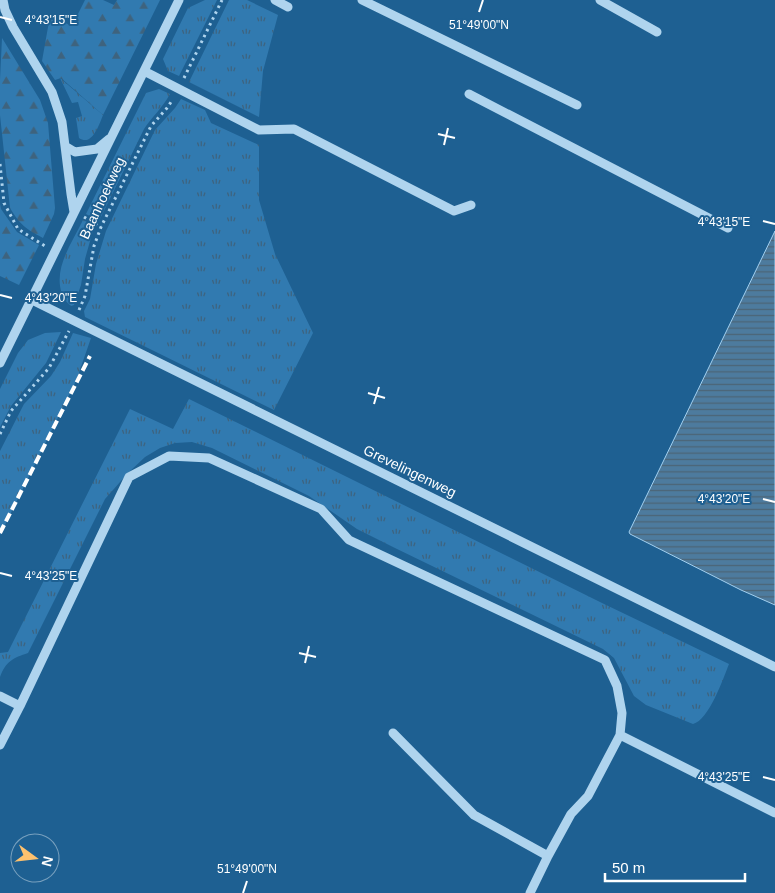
<svg xmlns="http://www.w3.org/2000/svg" width="775" height="893" font-family="Arial,sans-serif">
	<defs>
		<pattern id="grass-tufts" width="24" height="20" patternUnits="userSpaceOnUse" patternTransform="scale(1.25)"><rect width="24" height="20" fill="#317ab0"/><path d="M3 7l-1-3M5 7V3M7 7l1-3M15 17l-1-3M17 17v-4M19 17l1-3" fill="none" stroke="#3e637e"/></pattern>
		<pattern id="forest-firs" width="22" height="20" patternUnits="userSpaceOnUse" patternTransform="scale(1.25)"><rect width="22" height="20" fill="#317ab0"/><path d="M5 1l3.5 6h-7zM16 11l3.5 6h-7z" fill="#3e637e"/></pattern>
		<pattern id="water-rules" width="6" height="5" patternUnits="userSpaceOnUse" patternTransform="scale(1.25)"><rect width="6" height="5" fill="#4d7b9e"/><path d="M0 2.5h6" fill="none" stroke="#4c6475"/></pattern>
	</defs>
	<rect width="100%" height="100%" fill="#1e6092"/>
	<!-- grass -->
	<path fill="url(#grass-tufts)" d="M 205,0 L 217,0 L 179,76 L 168,71 L 163,59 L 188,8 Z
		M 229,0 L 247,0 L 278,15 L 263,71 L 259,117 L 189,82 Z
		M 60,78 L 103,115 C 99,125 92,147 79,138 L 76,118 L 82,116 L 78,102 L 72,103 Z
		M 159,89 L 170,94 C 163,107 152,117 144,129 L 99,221 L 86,214 L 146,93 Z
		M 181,99 L 205,110 L 211,123 L 259,145 L 259,200 L 275,254 L 313,333 L 274,410 L 85,317 L 84,311 L 90,299 L 96,264 L 106,231 L 155,130 L 175,108 Z
		M 83,220 L 95,226 L 92,234 L 85,259 L 81,285 L 74,305 L 71,306 C 67,303 64,299 62,294 C 53,268 72,243 83,220 Z
		M 61,332 L 46,363 L 11,406 L 0,427 L 0,389 L 18,353 L 28,340 L 45,333 Z
		M 73,333 L 91,338 L 76,381 L 0,535 L 0,451 L 24,404 L 51,376 L 60,362 Z
		M 189,399 L 602,603 L 729,664 C 723,679 709,720 693,724 L 646,705 L 634,696 L 614,658 L 603,649 L 395,548 L 357,529 L 309,496 L 212,448 L 192,442 L 175,443 L 160,448 L 145,457 L 128,473 L 105,499 L 28,653 C 13,658 6,661 0,677 L 0,653 L 8,652 L 130,409 L 173,429 Z"/>
	<!-- forest -->
	<path fill="url(#forest-firs)" d="M 85,0 L 103,0 L 114,5 L 117,0 L 160,0 L 103,115 L 61,78 L 55,80 L 42,61 L 50,16 L 72,26 Z
		M 2,38 L 40,100 L 48,123 L 55,208 L 54,214 L 43,238 C 26,229 20,225 10,208 L 0,115 L 0,80 Z
		M 0,204 L 1,209 L 17,232 L 39,245 L 19,285 L 0,276 Z"/>
	<!-- water -->
	<path fill="url(#water-rules)" stroke="#a2d0f0" d="M 775,231 L 775,605 L 741,590 L 630,534 L 629,532 Z"/>
	<g fill="none" stroke-linecap="round" stroke-linejoin="round">
		<!-- path -->
		<path stroke="#afd4ee" stroke-width="3" stroke-dasharray="2.5 4" stroke-linecap="butt" d="M 184,78 L 222,0
			M 0,164 L 4,203 L 18,229 L 45,246
			M 84,217 L 101,227
			M 79,310 L 85,296 L 94,246 L 101,227 L 151,126 L 167,108 L 173,99
			M 0,434 L 11,411 L 49,368 L 69,331"/>
		<!-- minor -->
		<path stroke="#afd4ee" stroke-width="9" d="M 3,0 L 5,10 L 13,27 L 52,92 L 62,122 L 71,194 L 74,212
			M 275,0 L 288,7
			M 362,0 L 577,105
			M 600,0 L 657,32
			M 144,71 L 259,130 L 294,129 L 454,211 L 471,205
			M 469,94 L 728,228
			M 65,146 L 75,152 L 97,149 L 109,139
			M 32,300 L 775,667
			M 0,363 L 179,0
			M 0,696 L 20,706
			M 393,733 L 474,815 L 548,856
			M 620,735 L 775,813
			M 0,745 L 20,706 L 129,477 L 169,456 L 209,458 L 321,509 L 349,540 L 605,660 L 617,686 L 622,713 L 620,735 L 588,796 L 571,814 L 548,856 L 530,893"/>
		<!-- rail -->
		<path stroke="#fff" stroke-width="4" stroke-dasharray="9 4" stroke-linecap="butt" d="M 0,533 L 90,356"/>
	</g>
	<!-- ticks -->
	<path fill="none" stroke="#fff" stroke-width="2" d="M 479,12 L 483,0M 0,17 L 12,20M 438,134 L 455,138M 444,145 L 448,128M 763,221 L 775,224M 0,295 L 12,298M 368,393 L 385,398M 374,404 L 379,387M 763,499 L 775,502M 0,573 L 12,576M 299,653 L 316,657M 305,663 L 309,646M 763,777 L 775,780M 243,893 L 247,881"/>
	<g text-anchor="middle" stroke-width="4" stroke-linejoin="round" paint-order="stroke">
		<!-- street labels -->
		<g font-size="14" fill="#fff" stroke="#1e6092">
			<text transform="translate(102 198) rotate(-65)" y="5">Baanhoekweg</text>
			<text transform="translate(410 471) rotate(26)" y="5">Grevelingenweg</text>
		</g>
	</g>
	<g font-size="12" text-anchor="middle" fill="#fff" stroke="#1e6092" stroke-width="4" stroke-linejoin="round" paint-order="stroke">
		<text x="51" y="24">4°43'15"E</text>
		<text x="479" y="29">51°49'00"N</text>
		<text x="724" y="226">4°43'15"E</text>
		<text x="51" y="302">4°43'20"E</text>
		<text x="724" y="503">4°43'20"E</text>
		<text x="51" y="580">4°43'25"E</text>
		<text x="724" y="781">4°43'25"E</text>
		<text x="247" y="873">51°49'00"N</text>
	</g>
	<!-- north arrow -->
	<g transform="translate(35 858) rotate(105)"><circle r="24" fill="#1e6092" stroke="#78a0be"/>
	<path d="M0-4L9 19L0 12L-9 19Z" fill="#fdc16e"/>
	<text y="-8" font-size="14" font-weight="bold" text-anchor="middle" fill="#ffffff">N</text>
	</g>
	<!-- scale -->
	<path d="M605 873v8h140v-8" fill="none" stroke="#ffffff" stroke-width="2.5"/>
	<text x="612" y="873" font-size="15" fill="#ffffff" stroke="#1e6092" stroke-width="4" paint-order="stroke">50 m</text>
</svg>
